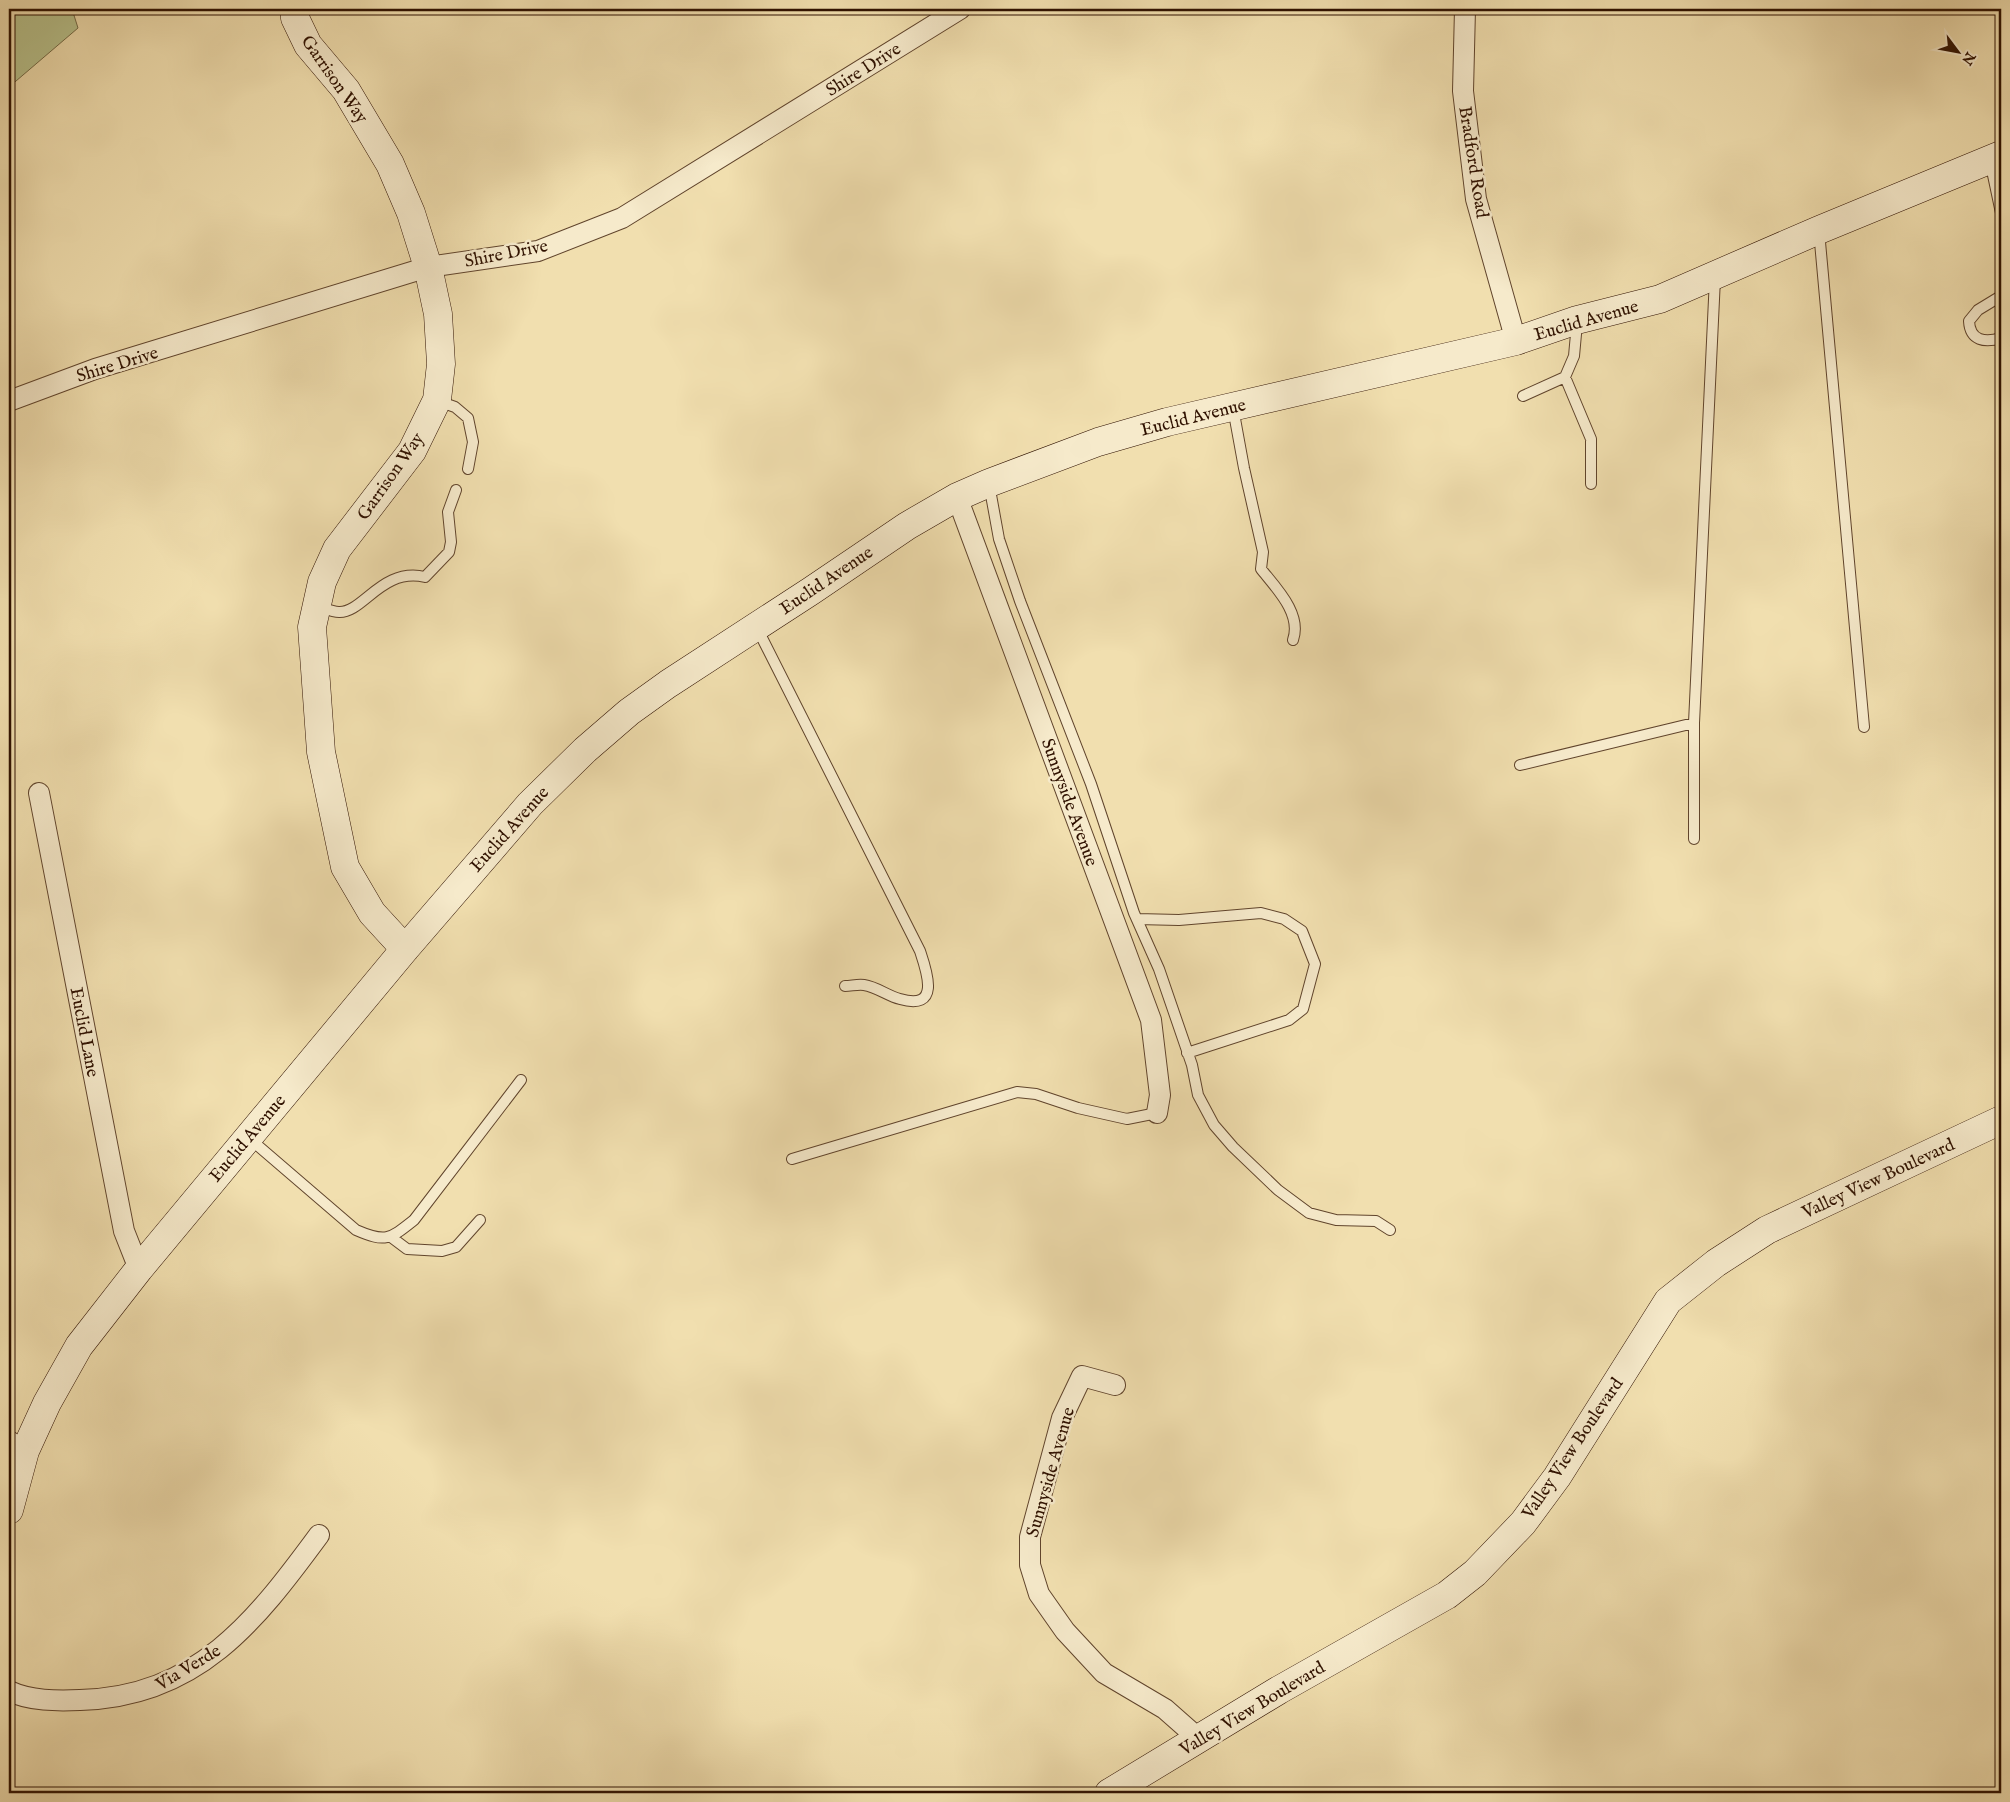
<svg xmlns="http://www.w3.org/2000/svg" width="2010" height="1802" font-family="'IM FELL English',serif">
	<rect width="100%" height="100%" fill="#f1dfaf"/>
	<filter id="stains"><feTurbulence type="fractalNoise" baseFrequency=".004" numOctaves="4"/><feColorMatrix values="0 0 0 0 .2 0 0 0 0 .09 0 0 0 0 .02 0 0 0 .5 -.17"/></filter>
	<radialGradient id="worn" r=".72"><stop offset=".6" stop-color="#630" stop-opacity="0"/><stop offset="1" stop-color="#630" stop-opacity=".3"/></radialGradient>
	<!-- green -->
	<path fill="#b8c28c" stroke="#746a46" d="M 9,9 L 72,9 L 78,28 L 9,87 Z"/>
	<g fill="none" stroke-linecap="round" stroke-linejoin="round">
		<!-- lane casing -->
		<g stroke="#60442c" stroke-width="12">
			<path id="lane" d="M 1990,161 L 2001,213
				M 1819,231 L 1864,727
				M 2001,296 L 1978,310 L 1969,321 C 1970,341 1985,343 2001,338
				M 1565,377 L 1591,439 L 1591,484
				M 1523,396 L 1565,377 L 1574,356 L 1577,323
				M 438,401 L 455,407 L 468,418 L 473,442 L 468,469
				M 1233,408 L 1244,468 L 1263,552 L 1261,569 C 1277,589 1302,614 1293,640
				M 989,484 L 999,539 L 1020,601 L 1091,784 L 1134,913 L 1159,969 L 1192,1065 L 1198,1095 L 1214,1125 L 1233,1147 L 1278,1190 L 1309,1213 L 1336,1220 L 1376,1221 L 1390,1230
				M 317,606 C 324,608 332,612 339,612 C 363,613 382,567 425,577 L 449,552 L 451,542 L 448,512 L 456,490
				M 757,628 L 920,951 C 927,972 941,1011 900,999 C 888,996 877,987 864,985 C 858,984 851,986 845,986
				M 1520,765 L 1694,723
				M 1694,839 L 1694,723 L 1715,278
				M 1137,919 L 1179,920 L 1261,913 L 1284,919 L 1302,931 L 1315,964 L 1303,1009 L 1289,1020 L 1187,1053
				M 250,1139 L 356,1230 C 386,1243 390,1239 414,1220 L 521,1080
				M 792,1159 L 1017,1092 L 1036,1094 L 1078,1108 L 1127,1119 L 1157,1113
				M 391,1237 L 407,1249 L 442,1251 L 456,1247 L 480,1220"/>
		</g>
		<!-- street casing -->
		<g stroke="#60442c" stroke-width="22">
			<path id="street" d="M 1465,9 L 1463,91 L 1476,199 L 1516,341
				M 9,401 L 95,369 L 428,267 L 538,251 L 622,218 L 960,9
				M 957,497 L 1151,1020 L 1160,1095 L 1157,1113
				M 39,793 L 124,1231 L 139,1269
				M 1115,1385 L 1082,1376 L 1062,1418 L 1030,1537 L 1030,1565 L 1039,1594 L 1065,1631 L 1104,1673 L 1165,1709 L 1199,1739
				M 9,1441 L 25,1451
				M 9,1691 C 30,1701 57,1701 80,1700 C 197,1697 255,1622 319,1535"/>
		</g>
		<!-- secondary casing -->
		<g stroke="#2f1100" stroke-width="29">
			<path id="secondary" d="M 294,9 L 295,18 L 308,45 L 346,90 L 390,164 L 411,213 L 428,267 L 438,314 L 441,364 L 437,400 L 412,451 L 337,549 L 322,582 L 312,627 L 321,752 L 345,867 L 372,913 L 405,949
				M 9,1510 L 25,1451 L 47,1403 L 79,1346 L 139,1269 L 405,949 L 530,804 L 585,750 L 629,712 L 668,684 L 811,591 L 907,526 L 957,497 L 989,483 L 1098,442 L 1167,422 L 1516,341 L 1577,320 L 1660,299 L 1819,230 L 2001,155
				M 1109,1793 L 1279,1690 L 1447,1595 L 1475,1573 L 1523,1523 L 1557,1477 L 1668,1301 L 1716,1263 L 1767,1230 L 2001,1120"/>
		</g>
		<!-- lane -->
		<use href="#lane" stroke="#f6eacb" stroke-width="10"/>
		<!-- street -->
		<use href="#street" stroke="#f6eacb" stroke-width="20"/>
		<!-- secondary -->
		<use href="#secondary" stroke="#f6eacb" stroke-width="28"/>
	</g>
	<g text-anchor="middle" stroke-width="5" stroke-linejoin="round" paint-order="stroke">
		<!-- street labels -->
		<g font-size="18" fill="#2f1100" stroke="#f6eacb">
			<text transform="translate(863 69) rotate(-32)" y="6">Shire Drive</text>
			<text transform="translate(335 79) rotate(55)" y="6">Garrison Way</text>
			<text transform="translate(1474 162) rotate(81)" y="6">Bradford Road</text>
			<text transform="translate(506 253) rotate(-11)" y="6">Shire Drive</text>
			<text transform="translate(1586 320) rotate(-16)" y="6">Euclid Avenue</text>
			<text transform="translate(117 364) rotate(-17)" y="6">Shire Drive</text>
			<text transform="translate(1193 417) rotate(-14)" y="6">Euclid Avenue</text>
			<text transform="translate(390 476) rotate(-55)" y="6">Garrison Way</text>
			<text transform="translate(826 580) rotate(-34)" y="6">Euclid Avenue</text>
			<text transform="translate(1070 802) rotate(70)" y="6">Sunnyside Avenue</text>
			<text transform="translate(509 829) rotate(-48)" y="6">Euclid Avenue</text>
			<text transform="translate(85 1032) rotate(79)" y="6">Euclid Lane</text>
			<text transform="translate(247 1138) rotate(-50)" y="6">Euclid Avenue</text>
			<text transform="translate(1878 1178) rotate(-25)" y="6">Valley View Boulevard</text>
			<text transform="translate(1572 1448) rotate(-56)" y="6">Valley View Boulevard</text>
			<text transform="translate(1050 1472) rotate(-74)" y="6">Sunnyside Avenue</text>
			<text transform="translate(188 1667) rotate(-31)" y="6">Via Verde</text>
			<text transform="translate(1252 1708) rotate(-31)" y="6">Valley View Boulevard</text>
		</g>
	</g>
	<!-- margin -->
	<rect width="2010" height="1802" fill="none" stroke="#f1dfaf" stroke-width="30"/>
	<rect x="10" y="10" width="1990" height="1782" fill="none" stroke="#2f1100" stroke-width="2.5"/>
	<rect x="15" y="15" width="1980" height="1772" fill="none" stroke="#2f1100"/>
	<!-- north arrow -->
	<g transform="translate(1958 52) rotate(122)" stroke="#f6eacb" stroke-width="4" paint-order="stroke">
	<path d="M0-4L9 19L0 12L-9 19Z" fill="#2f1100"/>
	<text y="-8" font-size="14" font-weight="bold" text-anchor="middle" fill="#2f1100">N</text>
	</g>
	<rect width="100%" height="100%" filter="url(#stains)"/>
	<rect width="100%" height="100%" fill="url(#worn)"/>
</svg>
